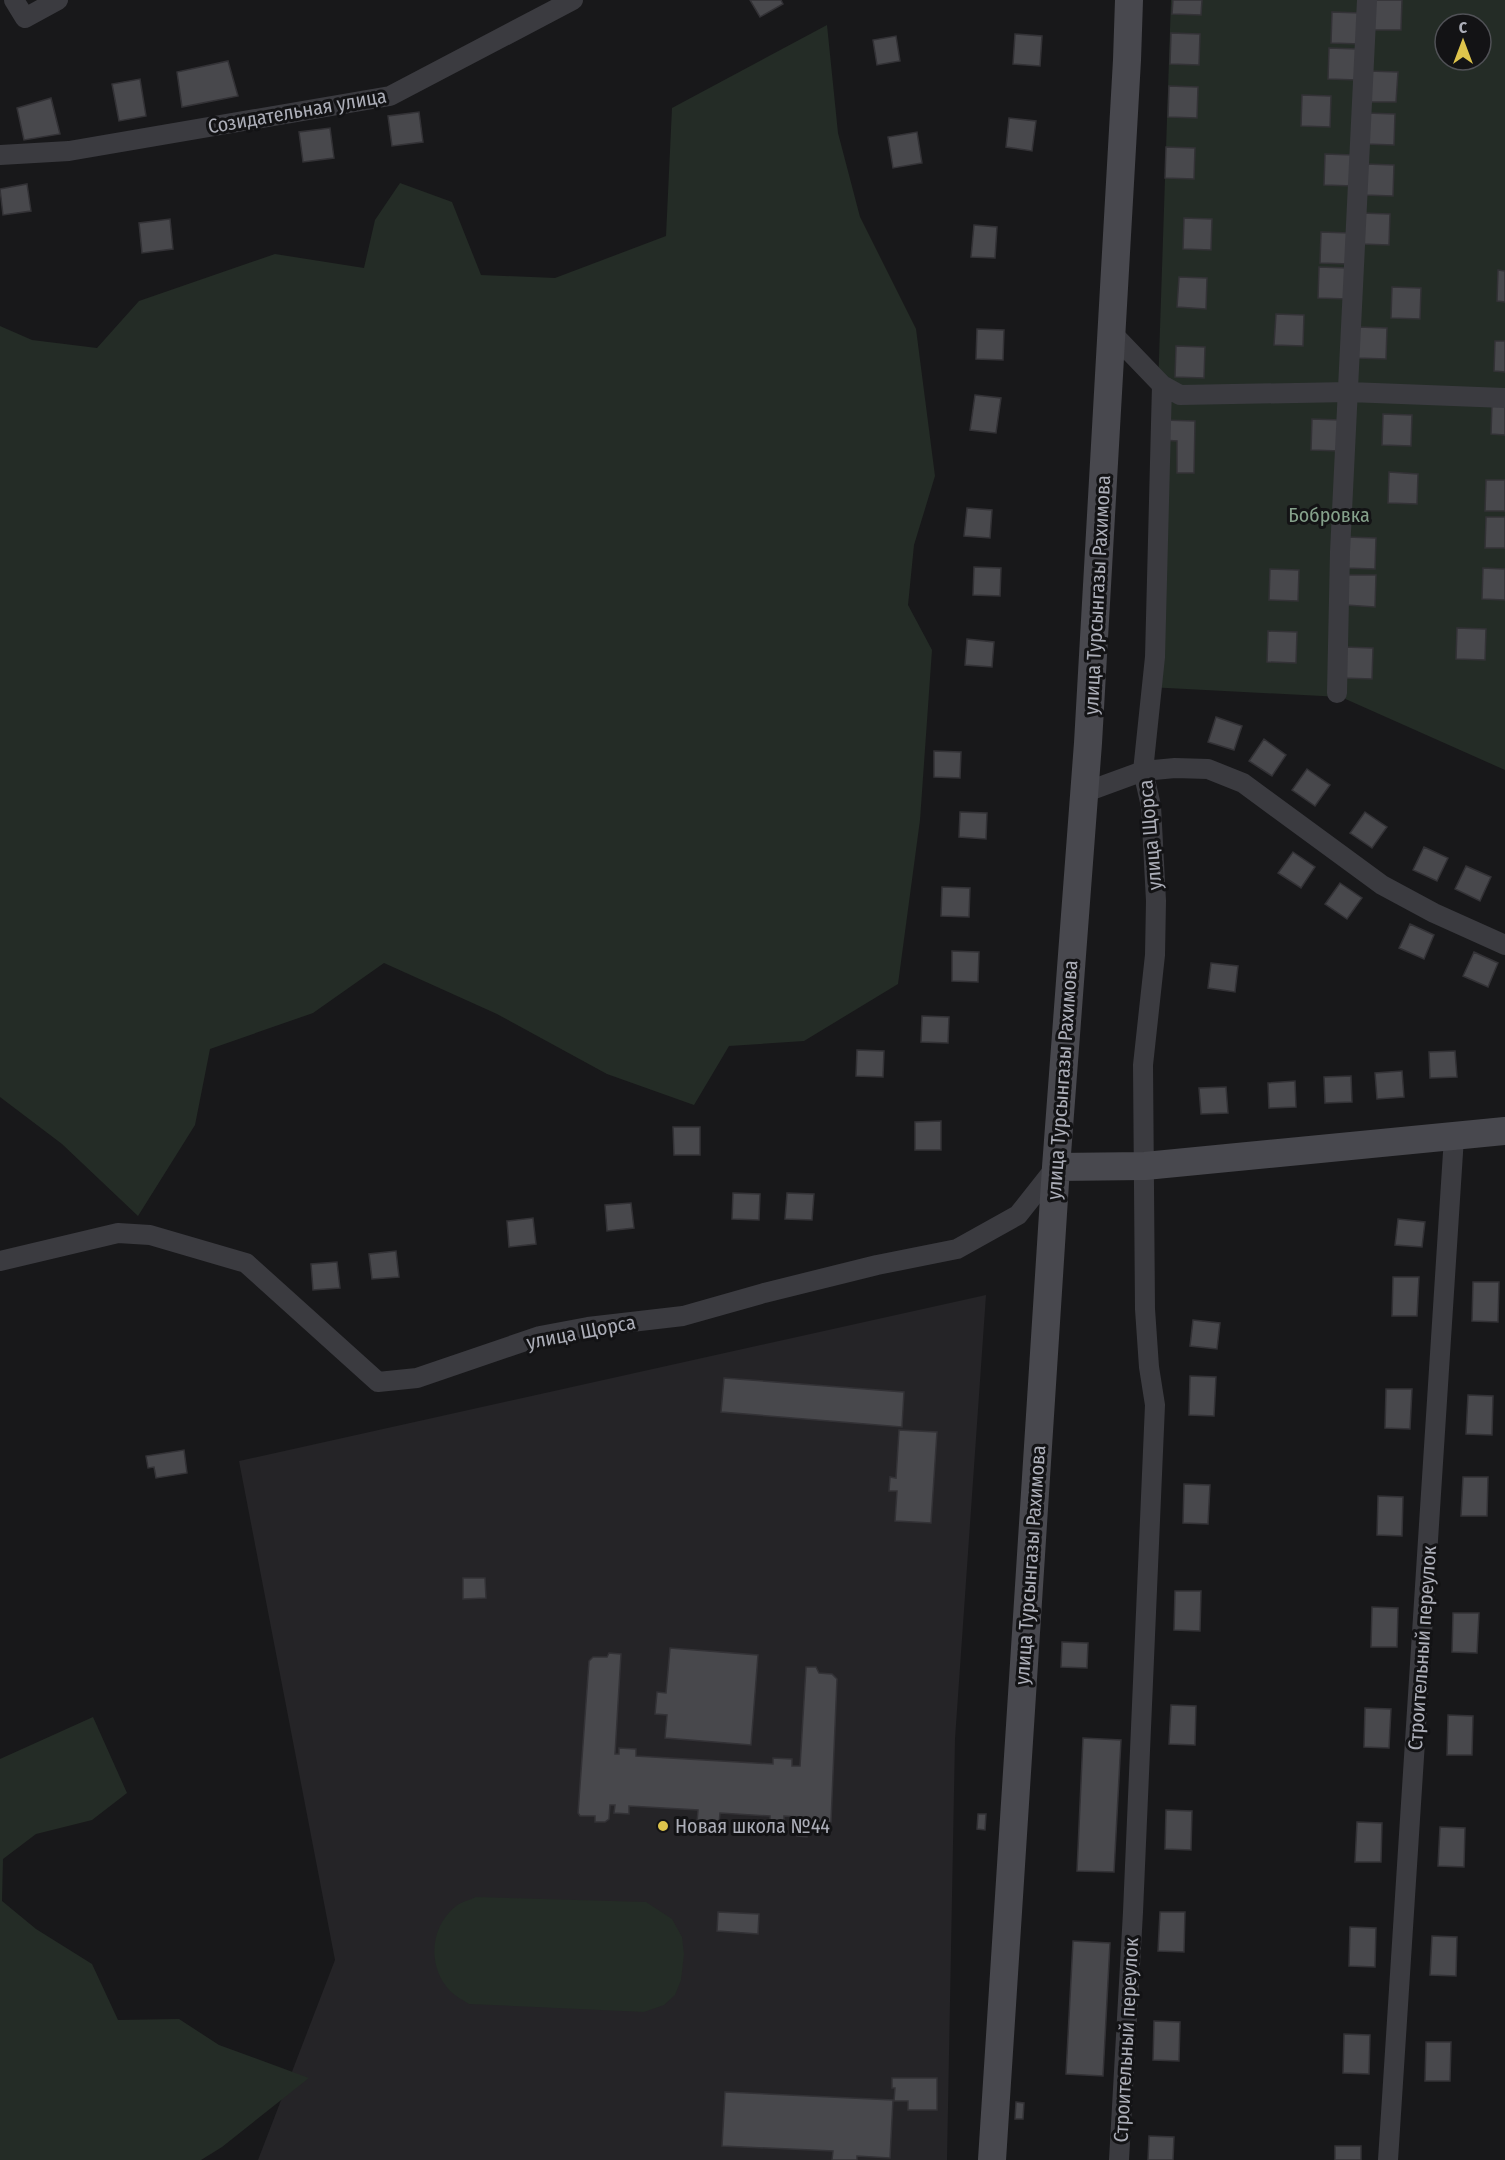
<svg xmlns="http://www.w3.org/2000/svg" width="1505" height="2160" font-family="'Fira Sans Condensed',sans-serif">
	<rect width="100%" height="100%" fill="#18181a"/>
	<!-- built -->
	<path fill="#252427" d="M 986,1295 L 955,1739 L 947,2160 L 258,2160 L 335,1960 L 239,1461 Z"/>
	<!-- green -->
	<path fill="#242c26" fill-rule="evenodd" d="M 1171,0 L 1505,0 L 1505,770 L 1341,697 L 1148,687 ZM 1445,24 L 1481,24 L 1481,60 L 1445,60 Z
		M 827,25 L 838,133 L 860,217 L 916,329 L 935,476 L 914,545 L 908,605 L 932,650 L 920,820 L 898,984 L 804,1041 L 729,1046 L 694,1105 L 607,1074 L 497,1014 L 384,963 L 313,1013 L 210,1049 L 195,1125 L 138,1216 L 62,1144 L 0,1097 L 0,326 L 32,340 L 97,348 L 139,301 L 275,254 L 364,268 L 375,220 L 400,183 L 452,202 L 481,275 L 555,278 L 666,236 L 672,108 Z
		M 93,1717 L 127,1793 L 92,1820 L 36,1834 L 3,1859 L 2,1901 L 36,1929 L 92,1964 L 118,2020 L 179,2019 L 219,2045 L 309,2078 L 222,2147 L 201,2160 L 0,2160 L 0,1759 Z
		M 476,1897 L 646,1902 L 672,1919 L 682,1937 L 684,1954 L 681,1980 L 675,1995 L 664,2005 L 644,2012 L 469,2004 C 463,2000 455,1996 450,1991 C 427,1967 430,1927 455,1907 C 460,1902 470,1900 476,1897 Z"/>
	<!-- building -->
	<path fill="#48484c" stroke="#333236" stroke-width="1.5" d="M 750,0 L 781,0 L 783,4 L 760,17 Z
		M 1173,0 L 1202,0 L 1201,15 L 1172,14 Z
		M 1373,0 L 1402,0 L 1401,30 L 1372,30 Z
		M 1332,12 L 1361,13 L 1360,44 L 1331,43 Z
		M 1171,33 L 1200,34 L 1199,65 L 1170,64 Z
		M 1015,34 L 1042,36 L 1040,66 L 1013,64 Z
		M 896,36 L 900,61 L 877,65 L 873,40 Z
		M 1329,48 L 1358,49 L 1357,80 L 1328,79 Z
		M 228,61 L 238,96 L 182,107 L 177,72 Z
		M 1369,71 L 1398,72 L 1396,102 L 1367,102 Z
		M 140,79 L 146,116 L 119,121 L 112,84 Z
		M 1169,86 L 1198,87 L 1197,118 L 1168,117 Z
		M 1302,95 L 1331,96 L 1330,127 L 1301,126 Z
		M 51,98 L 60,134 L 24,140 L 17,108 Z
		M 419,112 L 423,142 L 392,146 L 388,116 Z
		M 1367,113 L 1395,114 L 1394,145 L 1365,144 Z
		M 1009,118 L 1036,121 L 1032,151 L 1006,147 Z
		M 330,128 L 334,158 L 303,162 L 299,132 Z
		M 917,132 L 922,163 L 893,168 L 888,137 Z
		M 1166,147 L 1195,148 L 1194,179 L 1165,178 Z
		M 1325,154 L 1354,155 L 1353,186 L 1324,185 Z
		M 1366,164 L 1394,165 L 1393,196 L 1364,195 Z
		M 27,184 L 31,211 L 3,215 L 0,189 Z
		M 1361,213 L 1390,214 L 1389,245 L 1360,244 Z
		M 1184,218 L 1212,219 L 1211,250 L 1183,249 Z
		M 170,219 L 173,249 L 142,253 L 139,223 Z
		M 974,225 L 997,227 L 995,258 L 971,257 Z
		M 1321,232 L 1350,233 L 1349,264 L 1320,263 Z
		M 1319,267 L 1348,268 L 1347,299 L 1318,298 Z
		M 1498,270 L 1505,271 L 1505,302 L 1497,301 Z
		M 1179,277 L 1207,278 L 1206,309 L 1177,307 Z
		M 1392,287 L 1421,288 L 1420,319 L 1391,318 Z
		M 1276,314 L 1304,315 L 1303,346 L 1274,345 Z
		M 1358,327 L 1387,328 L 1386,359 L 1357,358 Z
		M 977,329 L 1004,330 L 1003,360 L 976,359 Z
		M 1495,341 L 1505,341 L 1505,372 L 1494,371 Z
		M 1176,346 L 1205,347 L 1204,378 L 1175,377 Z
		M 975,395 L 1001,398 L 996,433 L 970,430 Z
		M 1492,403 L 1505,404 L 1505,435 L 1491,434 Z
		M 1383,414 L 1412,415 L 1411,446 L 1382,445 Z
		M 1312,419 L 1341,420 L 1340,451 L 1311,450 Z
		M 1163,420 L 1195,421 L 1194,473 L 1177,473 L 1177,441 L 1162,440 Z
		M 1389,472 L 1418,474 L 1417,504 L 1388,503 Z
		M 1486,480 L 1505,480 L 1505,511 L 1485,511 Z
		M 967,508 L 992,510 L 990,538 L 964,536 Z
		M 1486,517 L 1505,517 L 1505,548 L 1485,548 Z
		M 1347,537 L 1376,538 L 1375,569 L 1346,568 Z
		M 974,567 L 1001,568 L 1000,596 L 973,595 Z
		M 1483,568 L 1505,569 L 1505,600 L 1482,599 Z
		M 1270,569 L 1299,570 L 1298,601 L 1269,600 Z
		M 1347,575 L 1376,575 L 1375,607 L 1346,605 Z
		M 1457,628 L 1486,629 L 1485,660 L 1456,659 Z
		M 1268,631 L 1297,632 L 1296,663 L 1267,662 Z
		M 967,639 L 994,642 L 992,667 L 965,665 Z
		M 1344,647 L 1373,648 L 1372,679 L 1343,678 Z
		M 1216,717 L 1242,726 L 1234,750 L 1208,742 Z
		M 1264,739 L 1286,755 L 1272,776 L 1249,761 Z
		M 934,751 L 961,752 L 960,778 L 934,777 Z
		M 1307,769 L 1330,785 L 1315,806 L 1292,790 Z
		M 960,812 L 987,813 L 986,839 L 959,837 Z
		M 1365,812 L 1387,827 L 1372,848 L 1350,833 Z
		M 1424,847 L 1448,858 L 1437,881 L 1413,870 Z
		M 1293,852 L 1315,867 L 1301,888 L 1278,873 Z
		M 1466,866 L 1491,877 L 1480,901 L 1455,889 Z
		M 1340,883 L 1362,898 L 1347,919 L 1325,904 Z
		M 942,887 L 970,888 L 969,917 L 941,916 Z
		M 1410,924 L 1434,935 L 1424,959 L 1399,948 Z
		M 952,951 L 979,952 L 978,982 L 952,981 Z
		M 1474,952 L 1498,963 L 1488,987 L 1463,976 Z
		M 1211,963 L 1238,966 L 1235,992 L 1208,988 Z
		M 922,1016 L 949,1017 L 948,1043 L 921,1042 Z
		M 857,1050 L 884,1051 L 883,1077 L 856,1076 Z
		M 1455,1051 L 1457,1077 L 1430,1078 L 1429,1052 Z
		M 1402,1071 L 1404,1097 L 1377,1099 L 1375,1073 Z
		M 1351,1076 L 1352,1102 L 1325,1103 L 1324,1077 Z
		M 1295,1081 L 1296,1107 L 1269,1108 L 1268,1083 Z
		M 1226,1087 L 1228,1113 L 1201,1114 L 1199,1088 Z
		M 941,1121 L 941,1150 L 915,1150 L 915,1122 Z
		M 673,1127 L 700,1127 L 700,1155 L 674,1155 Z
		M 733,1193 L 760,1194 L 759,1220 L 732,1219 Z
		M 787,1193 L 814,1194 L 812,1220 L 785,1219 Z
		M 631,1203 L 634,1228 L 607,1231 L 605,1205 Z
		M 533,1218 L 536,1244 L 509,1247 L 507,1221 Z
		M 1398,1219 L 1425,1222 L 1422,1247 L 1395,1245 Z
		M 396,1251 L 399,1277 L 372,1279 L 369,1254 Z
		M 337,1262 L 340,1288 L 313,1290 L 311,1264 Z
		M 1393,1277 L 1419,1277 L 1417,1316 L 1392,1316 Z
		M 1473,1282 L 1499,1282 L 1498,1322 L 1472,1321 Z
		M 1193,1320 L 1220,1323 L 1217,1349 L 1190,1346 Z
		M 1190,1376 L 1216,1377 L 1214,1416 L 1189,1415 Z
		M 724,1378 L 904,1392 L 902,1427 L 721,1412 Z
		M 1386,1389 L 1412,1389 L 1410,1429 L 1385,1428 Z
		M 1468,1395 L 1493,1396 L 1492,1435 L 1466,1434 Z
		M 899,1430 L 937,1432 L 931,1523 L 895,1521 L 897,1491 L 889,1491 L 890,1477 L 896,1478 Z
		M 184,1450 L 187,1473 L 156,1478 L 154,1467 L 148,1468 L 146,1456 Z
		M 1463,1477 L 1488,1477 L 1487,1516 L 1461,1516 Z
		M 1184,1484 L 1210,1485 L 1208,1524 L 1183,1523 Z
		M 1378,1496 L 1403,1497 L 1402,1536 L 1377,1535 Z
		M 463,1578 L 485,1578 L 486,1598 L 463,1599 Z
		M 1175,1591 L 1201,1591 L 1200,1631 L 1174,1630 Z
		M 1372,1607 L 1398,1608 L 1397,1647 L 1371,1647 Z
		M 1453,1613 L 1479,1613 L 1477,1653 L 1452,1652 Z
		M 1062,1642 L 1088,1643 L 1087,1668 L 1061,1667 Z
		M 670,1648 L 758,1655 L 751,1745 L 665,1738 L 667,1715 L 655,1714 L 657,1692 L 666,1693 Z
		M 609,1653 L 621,1654 L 615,1754 L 619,1754 L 619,1748 L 636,1749 L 636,1756 L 773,1764 L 773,1758 L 792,1759 L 792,1766 L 800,1766 L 806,1667 L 816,1667 L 819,1673 L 832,1674 L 837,1679 L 831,1822 L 822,1832 L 807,1831 L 807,1837 L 797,1836 L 798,1817 L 784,1816 L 784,1822 L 770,1821 L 770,1816 L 720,1813 L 719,1824 L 697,1823 L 698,1810 L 629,1806 L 629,1814 L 614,1813 L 615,1805 L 610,1805 L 609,1819 L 605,1822 L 595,1822 L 595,1816 L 580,1816 L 578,1813 L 589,1661 L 593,1657 L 607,1657 Z
		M 1171,1705 L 1196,1706 L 1195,1745 L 1169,1744 Z
		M 1365,1708 L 1391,1709 L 1389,1748 L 1364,1747 Z
		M 1448,1715 L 1473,1716 L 1472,1755 L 1447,1755 Z
		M 1083,1738 L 1121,1740 L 1114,1872 L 1077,1871 Z
		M 1166,1810 L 1192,1811 L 1191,1850 L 1165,1849 Z
		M 978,1814 L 986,1814 L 985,1830 L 977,1829 Z
		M 1357,1822 L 1382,1823 L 1381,1862 L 1355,1862 Z
		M 1440,1827 L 1465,1828 L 1464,1867 L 1438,1866 Z
		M 718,1912 L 759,1914 L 758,1934 L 717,1931 Z
		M 1160,1912 L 1185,1912 L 1184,1952 L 1158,1951 Z
		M 1350,1927 L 1376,1928 L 1375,1967 L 1349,1966 Z
		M 1432,1936 L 1457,1937 L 1456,1976 L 1430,1975 Z
		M 1073,1941 L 1110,1943 L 1103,2076 L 1066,2074 Z
		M 1154,2021 L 1180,2022 L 1179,2061 L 1153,2060 Z
		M 1344,2034 L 1370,2035 L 1369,2074 L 1343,2073 Z
		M 1426,2042 L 1451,2042 L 1450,2081 L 1425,2081 Z
		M 892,2078 L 937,2078 L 937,2110 L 908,2110 L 908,2101 L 894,2101 L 895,2088 L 892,2088 Z
		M 725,2092 L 893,2100 L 890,2158 L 857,2156 L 857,2160 L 832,2160 L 833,2151 L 722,2146 Z
		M 1016,2102 L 1024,2103 L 1023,2119 L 1015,2119 Z
		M 1149,2136 L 1174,2137 L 1173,2160 L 1148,2160 Z
		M 1335,2146 L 1361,2146 L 1361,2160 L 1335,2160 Z"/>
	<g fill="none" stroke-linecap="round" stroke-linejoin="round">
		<!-- street -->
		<path stroke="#3b3b40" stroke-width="20" d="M 14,0 L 25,18 L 58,0
			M 0,155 L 69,151 L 390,96 L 573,0
			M 1112,333 L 1162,385 L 1180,395 L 1349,392 L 1505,398
			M 1337,693 L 1340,552 L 1367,0
			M 1083,793 L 1143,771 L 1175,768 L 1208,769 L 1243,783 L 1382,885 L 1434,913 L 1505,945
			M 0,1261 L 118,1233 L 150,1235 L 246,1263 L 378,1382 L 417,1378 L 540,1336 L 588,1327 L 683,1316 L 764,1293 L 877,1265 L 957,1249 L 1018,1215 L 1056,1167
			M 1119,2160 L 1133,1912 L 1155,1405 L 1149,1367 L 1145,1309 L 1143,1065 L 1155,955 L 1156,901 L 1151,806 L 1143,771 L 1155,657 L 1162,385
			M 1388,2160 L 1454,1137"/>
		<!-- secondary -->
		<path stroke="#48484e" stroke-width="28" d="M 1056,1167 L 1145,1166 L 1505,1131
			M 992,2160 L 1056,1167 L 1088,743 L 1127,60 L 1129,0"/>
	</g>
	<!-- markers -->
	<circle fill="#dec44c" stroke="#131315" stroke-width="2" cx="663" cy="1826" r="6"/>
	<g text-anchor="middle" stroke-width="6" stroke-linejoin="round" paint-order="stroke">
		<!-- street labels -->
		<g font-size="20" fill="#acaeb8" stroke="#131315">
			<text transform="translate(297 111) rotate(-10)" y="7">Созидательная улица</text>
			<text transform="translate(1097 595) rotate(-87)" y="7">улица Турсынгазы Рахимова</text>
			<text transform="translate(1150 835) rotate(-95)" y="7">улица Щорса</text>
			<text transform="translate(1062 1080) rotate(-86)" y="7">улица Турсынгазы Рахимова</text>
			<text transform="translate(581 1332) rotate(-11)" y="7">улица Щорса</text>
			<text transform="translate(1030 1565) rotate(-86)" y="7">улица Турсынгазы Рахимова</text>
			<text transform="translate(1422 1648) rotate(-86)" y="7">Строительный переулок</text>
			<text transform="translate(1126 2040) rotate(-87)" y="7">Строительный переулок</text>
		</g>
		<!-- park labels -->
		<g font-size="20" fill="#85a18b" stroke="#131315">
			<text x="1329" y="522">Бобровка</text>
		</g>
		<!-- poi labels -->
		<g font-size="20" fill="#acaeb8" stroke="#131315" text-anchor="start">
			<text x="675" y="1833">Новая школа №44</text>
		</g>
	</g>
	<!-- north arrow -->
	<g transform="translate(1463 42)"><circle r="28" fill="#131315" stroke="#505156" stroke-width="1.5"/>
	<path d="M0-4.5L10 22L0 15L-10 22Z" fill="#dec44c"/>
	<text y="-9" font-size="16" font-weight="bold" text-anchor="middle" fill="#acaeb8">С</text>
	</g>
</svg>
